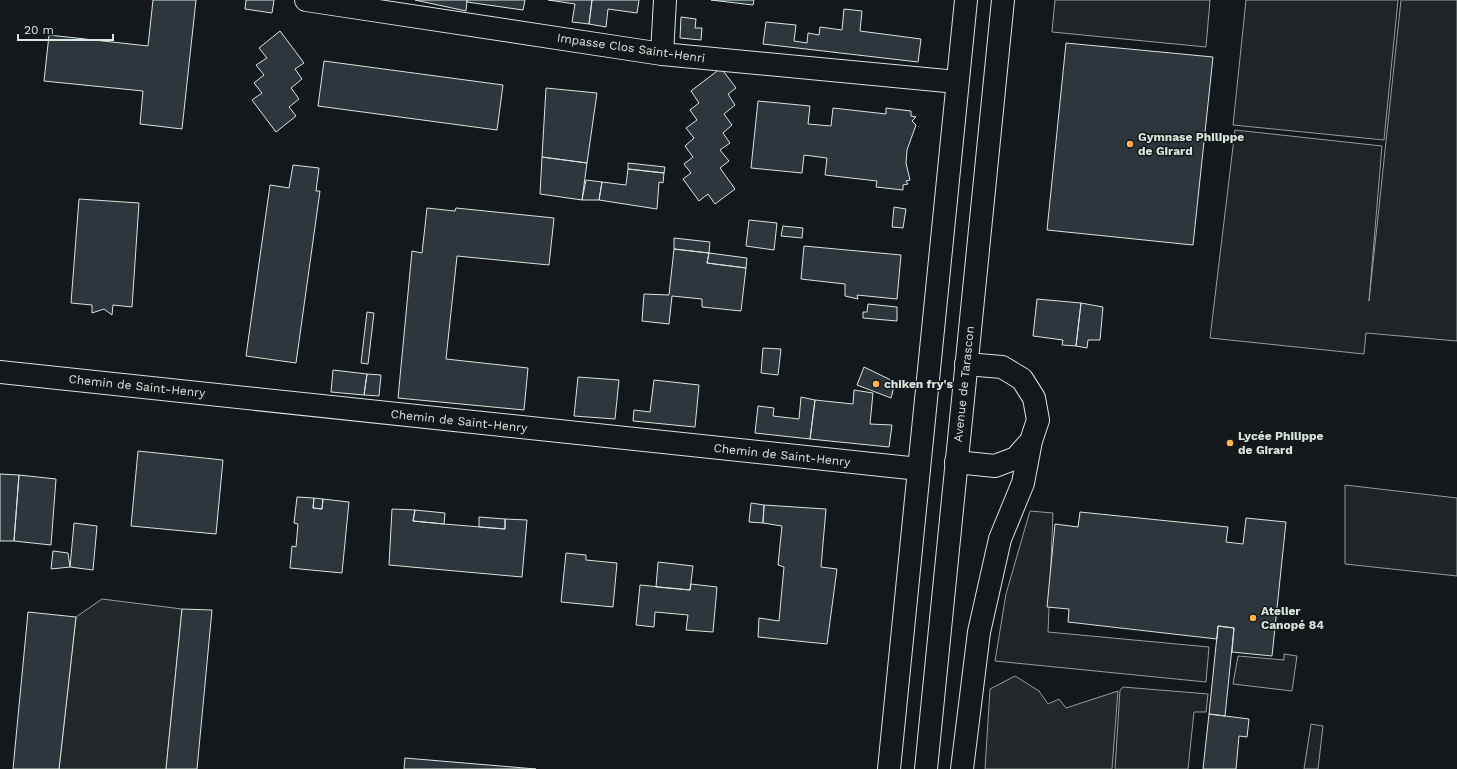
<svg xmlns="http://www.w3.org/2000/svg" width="1457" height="769" font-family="'Work Sans',sans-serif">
	<rect width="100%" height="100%" fill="#14181c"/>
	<!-- green -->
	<path fill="#202428" stroke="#939e99" d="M 1055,0 L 1210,0 L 1206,47 L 1052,32 Z
		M 1246,0 L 1398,0 L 1384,140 L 1233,125 Z
		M 1401,0 L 1457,0 L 1457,341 L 1366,333 L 1364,354 L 1210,338 L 1235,130 L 1382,146 L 1369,301 Z
		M 1345,485 L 1457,498 L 1457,576 L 1345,564 Z
		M 1030,511 L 1053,513 L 1048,632 L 1209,647 L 1206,682 L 995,661 L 1006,594 Z
		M 1284,654 L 1297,656 L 1292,691 L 1233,684 L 1238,656 L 1284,660 Z
		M 1123,687 L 1208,694 L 1206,712 L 1194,712 L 1188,769 L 1115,769 L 1120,690 Z
		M 1311,724 L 1323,726 L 1318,769 L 1304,769 Z"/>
	<!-- parking -->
	<path fill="#24282b" stroke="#939e99" d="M 102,599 L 182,609 L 166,769 L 59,769 L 76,617 Z
		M 1015,676 L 1039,691 L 1048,704 L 1059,699 L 1066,708 L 1118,691 L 1112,769 L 985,769 L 990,689 Z"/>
	<!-- building -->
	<path fill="#2c363c" stroke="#d8e6dc" d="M 153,0 L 196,0 L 182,129 L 140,124 L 143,91 L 44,81 L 49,35 L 148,46 Z
		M 246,0 L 274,0 L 272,13 L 245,9 Z
		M 415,0 L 467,0 L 466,11 Z
		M 467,0 L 525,0 L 523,10 L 467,2 Z
		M 548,0 L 592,0 L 589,24 L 572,22 L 575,4 Z
		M 592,0 L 639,0 L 637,13 L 608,9 L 606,27 L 589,24 Z
		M 711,0 L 754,0 L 753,5 Z
		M 844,9 L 862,11 L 860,31 L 921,39 L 918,62 L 763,44 L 766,22 L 796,25 L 794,41 L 807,43 L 808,33 L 819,35 L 820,27 L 842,30 Z
		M 681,17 L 696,19 L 695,28 L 702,28 L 701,40 L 680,38 Z
		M 280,31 L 304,63 L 295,69 L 302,79 L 291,88 L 299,99 L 289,107 L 296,116 L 276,132 L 252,100 L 262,93 L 254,83 L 264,75 L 256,65 L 267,58 L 259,48 Z
		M 1066,43 L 1213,57 L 1193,245 L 1047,230 Z
		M 324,61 L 503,85 L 497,130 L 318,106 Z
		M 721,68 L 736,88 L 728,94 L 735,105 L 724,114 L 732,125 L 723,133 L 730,143 L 720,150 L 729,161 L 720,168 L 735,189 L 715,204 L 708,194 L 699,201 L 683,179 L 691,173 L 684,164 L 693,157 L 685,146 L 694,138 L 686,128 L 697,120 L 690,110 L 699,103 L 691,91 Z
		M 546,88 L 597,93 L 587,163 L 542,157 Z
		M 758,101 L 810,106 L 808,124 L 831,126 L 833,108 L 886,114 L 886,108 L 911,111 L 911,116 L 916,117 L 912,121 L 916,125 L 907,150 L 906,163 L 910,180 L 906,181 L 908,184 L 903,185 L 903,190 L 876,187 L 877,181 L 825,175 L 827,158 L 804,155 L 802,173 L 751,168 Z
		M 542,157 L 587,163 L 582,200 L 540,194 Z
		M 628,163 L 665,167 L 664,173 L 628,169 Z
		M 293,165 L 319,168 L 316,191 L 320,191 L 296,363 L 246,356 L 270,185 L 289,188 Z
		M 628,169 L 664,173 L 663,183 L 659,182 L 657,209 L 599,200 L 602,182 L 626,185 Z
		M 586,180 L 602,182 L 599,200 L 582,200 Z
		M 79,199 L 139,203 L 132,307 L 113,305 L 112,315 L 104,309 L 92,313 L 92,305 L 71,303 Z
		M 894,207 L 906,209 L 903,228 L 892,227 Z
		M 427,208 L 455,211 L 456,208 L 554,218 L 549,265 L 457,256 L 446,359 L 528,368 L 524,410 L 398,398 L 412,251 L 422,253 Z
		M 749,220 L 777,223 L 774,250 L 746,246 Z
		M 783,226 L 803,228 L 802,238 L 781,236 Z
		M 674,238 L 710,242 L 709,253 L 674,249 Z
		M 804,246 L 901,255 L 897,299 L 857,295 L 858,299 L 845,296 L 845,284 L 801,279 Z
		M 674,249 L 709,253 L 707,263 L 746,268 L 741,311 L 702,307 L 702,299 L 672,296 L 669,324 L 642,321 L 644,294 L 669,295 Z
		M 709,253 L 747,258 L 746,268 L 707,263 Z
		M 1037,299 L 1081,303 L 1076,346 L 1062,345 L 1063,340 L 1033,336 Z
		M 1081,303 L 1103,307 L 1100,340 L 1088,340 L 1087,348 L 1076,346 Z
		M 868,304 L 897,307 L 897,321 L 863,318 L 863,312 L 867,312 Z
		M 367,312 L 374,313 L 368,364 L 361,363 Z
		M 763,348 L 781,349 L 778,375 L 761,373 Z
		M 864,367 L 895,382 L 891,398 L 857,385 Z
		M 333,370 L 367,374 L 364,395 L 331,392 Z
		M 367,374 L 381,375 L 379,396 L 364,395 Z
		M 578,377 L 619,380 L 615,419 L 574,416 Z
		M 654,380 L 699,385 L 695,427 L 633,421 L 634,410 L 650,412 Z
		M 854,390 L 873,393 L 870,424 L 892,425 L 889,447 L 810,439 L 815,400 L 853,404 Z
		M 801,397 L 815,400 L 810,439 L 755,433 L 758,406 L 774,408 L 773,416 L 799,419 Z
		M 138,451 L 223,460 L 216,534 L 131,526 Z
		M 0,474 L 19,475 L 14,541 L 0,541 Z
		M 19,475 L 56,479 L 51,545 L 14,541 Z
		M 297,497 L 314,498 L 313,508 L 322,509 L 323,499 L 349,502 L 342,573 L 290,568 L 292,546 L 296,547 L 298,524 L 294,523 Z
		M 314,498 L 323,499 L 322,509 L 313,508 Z
		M 751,503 L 764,505 L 763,523 L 749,522 Z
		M 764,505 L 826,509 L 821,567 L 837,569 L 827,644 L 758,637 L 759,618 L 779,621 L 784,567 L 778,565 L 782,526 L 763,523 Z
		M 392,509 L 415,510 L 413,521 L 444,524 L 505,529 L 505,519 L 527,520 L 522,577 L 389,565 Z
		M 415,510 L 445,513 L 444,524 L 413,521 Z
		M 1080,512 L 1228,527 L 1226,542 L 1243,544 L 1246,518 L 1286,522 L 1272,656 L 1232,652 L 1234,628 L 1218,626 L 1217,639 L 1068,622 L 1069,609 L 1047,607 L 1055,524 L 1078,527 Z
		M 479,517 L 505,519 L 505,529 L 479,527 Z
		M 74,523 L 97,526 L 93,570 L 70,567 Z
		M 53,551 L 68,553 L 70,567 L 51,569 Z
		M 566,553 L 586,555 L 586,560 L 617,563 L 613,607 L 561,602 Z
		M 658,562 L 693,566 L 690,590 L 656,587 Z
		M 691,584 L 717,587 L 713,632 L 686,630 L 688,615 L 655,612 L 654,627 L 636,625 L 640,585 L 690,590 Z
		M 182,609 L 212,610 L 197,769 L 166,769 Z
		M 28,612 L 76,617 L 59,769 L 13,769 Z
		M 1218,626 L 1234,628 L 1225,716 L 1209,714 Z
		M 1209,714 L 1249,719 L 1247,737 L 1239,736 L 1236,769 L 1203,769 Z
		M 405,758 L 536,769 L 404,769 Z"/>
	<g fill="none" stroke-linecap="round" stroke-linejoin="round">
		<!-- minor casing -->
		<g stroke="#d8e6dc" stroke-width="24">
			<path id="minor" d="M 306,0 L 662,54 L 957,82
				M 662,54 L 665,0
				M 0,372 L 919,469
				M 956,462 L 995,466 L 1016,458 L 1031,441 L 1038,420 L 1034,398 L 1022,379 L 1002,367 L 966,364
				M 962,769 L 979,632 L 1000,539 L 1023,483 L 1031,441"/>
		</g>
		<!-- primary casing -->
		<g stroke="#d8e6dc" stroke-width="24">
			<path id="primary" d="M 889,769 L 966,0
				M 926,769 L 1003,0"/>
		</g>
		<!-- minor -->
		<use href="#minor" stroke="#14181c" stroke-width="22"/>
		<!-- primary -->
		<use href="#primary" stroke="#14181c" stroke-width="22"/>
	</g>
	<!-- markers -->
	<g fill="#ffb74d" stroke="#14181c" stroke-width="1.5">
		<circle cx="1130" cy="144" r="4"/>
		<circle cx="876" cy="384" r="4"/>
		<circle cx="1230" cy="443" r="4"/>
		<circle cx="1253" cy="618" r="4"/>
	</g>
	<g text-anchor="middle" stroke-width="3" stroke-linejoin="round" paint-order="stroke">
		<!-- street labels -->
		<g font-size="12" fill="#d8e6dc" stroke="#14181c">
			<text transform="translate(631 48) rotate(8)" y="4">Impasse Clos Saint-Henri</text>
			<text transform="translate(964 384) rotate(-84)" y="4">Avenue de Tarascon</text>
			<text transform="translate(137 386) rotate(6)" y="4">Chemin de Saint-Henry</text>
			<text transform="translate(459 421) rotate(6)" y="4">Chemin de Saint-Henry</text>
			<text transform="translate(782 455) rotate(6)" y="4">Chemin de Saint-Henry</text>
		</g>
		<!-- poi labels -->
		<g font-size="12" font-weight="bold" fill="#d8e6dc" stroke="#14181c" text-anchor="start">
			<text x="1138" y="141">Gymnase Philippe<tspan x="1138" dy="14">de Girard</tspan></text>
			<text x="884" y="388">chiken fry's</text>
			<text x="1238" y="440">Lycée Philippe<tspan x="1238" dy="14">de Girard</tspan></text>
			<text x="1261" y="615">Atelier<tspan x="1261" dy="14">Canopé 84</tspan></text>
		</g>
	</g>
	<!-- scale -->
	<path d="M18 34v6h95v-6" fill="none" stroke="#d8e6dc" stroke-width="2"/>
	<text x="24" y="34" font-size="12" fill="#d8e6dc" stroke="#14181c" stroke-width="3" paint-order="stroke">20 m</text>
</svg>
